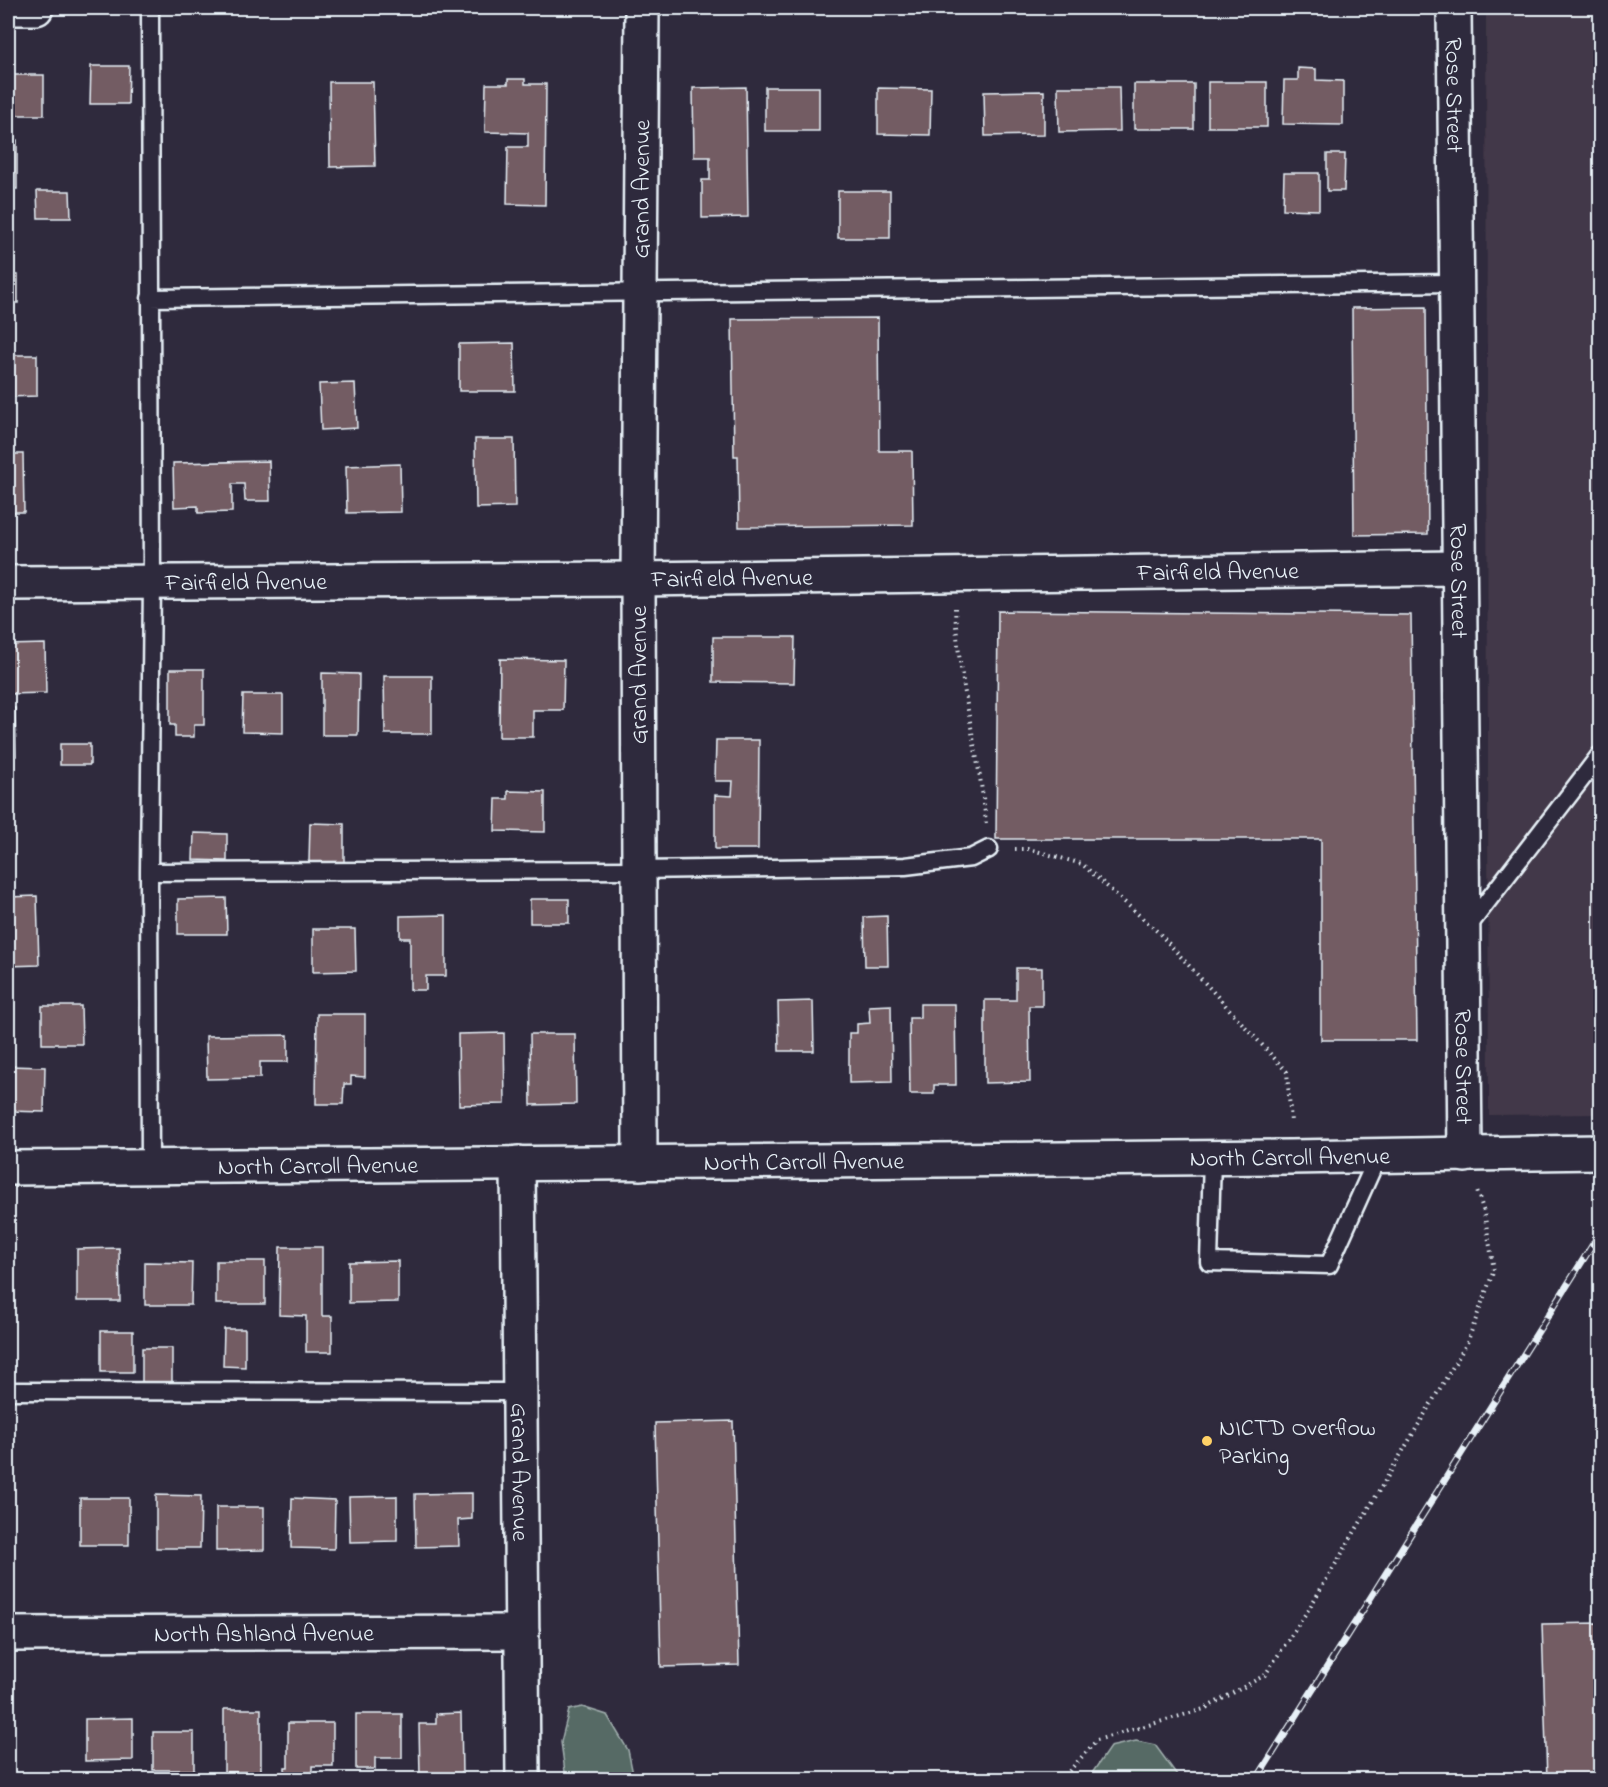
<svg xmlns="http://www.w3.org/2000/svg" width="1608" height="1787" font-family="'Indie Flower',sans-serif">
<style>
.built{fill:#433948}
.green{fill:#576b65;stroke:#a0aeae;stroke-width:1.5}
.building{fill:#735c63;stroke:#e8f1f8;stroke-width:1.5}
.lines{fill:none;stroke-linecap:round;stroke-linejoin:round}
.lane-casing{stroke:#e8f1f8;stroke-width:21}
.street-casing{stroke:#e8f1f8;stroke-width:38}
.secondary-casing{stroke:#e8f1f8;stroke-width:38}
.path{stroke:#e8f1f8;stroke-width:4;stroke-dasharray:1.5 4.5;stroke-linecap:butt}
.lane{stroke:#2f2a3d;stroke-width:16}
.street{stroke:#2f2a3d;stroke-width:33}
.secondary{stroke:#2f2a3d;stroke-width:33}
.rail-casing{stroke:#e8f1f8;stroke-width:7}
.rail{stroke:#2f2a3d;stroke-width:4.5;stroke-dasharray:14;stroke-linecap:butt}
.poi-dot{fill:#ffd166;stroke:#2f2a3d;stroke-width:2}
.labels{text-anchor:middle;stroke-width:4.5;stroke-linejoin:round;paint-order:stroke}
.street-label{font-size:24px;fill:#e8f1f8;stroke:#2f2a3d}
.poi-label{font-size:24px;fill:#e8f1f8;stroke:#2f2a3d;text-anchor:start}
</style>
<rect width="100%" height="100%" fill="#2f2a3d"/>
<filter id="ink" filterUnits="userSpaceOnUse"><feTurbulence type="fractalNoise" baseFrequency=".0167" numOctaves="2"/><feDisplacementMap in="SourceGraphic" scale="12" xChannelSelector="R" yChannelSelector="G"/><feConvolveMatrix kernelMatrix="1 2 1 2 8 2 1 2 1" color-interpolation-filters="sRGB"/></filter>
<g filter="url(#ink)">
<!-- built -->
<path class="built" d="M1486,8H1600V1114L1489,1115Z"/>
<!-- green -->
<path class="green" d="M582,1707L607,1715L628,1750L634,1779H566L561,1742L569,1710Z
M1136,1741L1155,1745L1180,1779H1088L1110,1747Z"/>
<!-- building -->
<path class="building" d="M91,66H129L128,104H90Z
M1298,68L1316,69V80L1343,81V125L1283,124L1284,80H1298Z
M8,75H44V115H8Z
M508,79H525V84H546L545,205L507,204L508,147H528V133L485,132L486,84H508Z
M329,82H373L375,166L330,167Z
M1208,82H1267V127H1208Z
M1134,84H1194V129H1134Z
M746,87L748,217L702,218V180H710V157H694L693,88Z
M765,87H819V131H765Z
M1058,87H1119L1120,131L1059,132Z
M878,88L931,89L930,135L878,134Z
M1044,91V135L985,136L984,92Z
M8,140H17V189H8Z
M1327,154H1345L1344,191H1327Z
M1284,173H1319V210L1283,209Z
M37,191H70L71,218H38Z
M838,191H890V238H838Z
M8,275H18V303H8Z
M1426,307L1428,534L1354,535L1352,308Z
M878,318L879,451H912L913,525L739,527L738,456H734L732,319Z
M514,343L515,391H459V344Z
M8,355H37V396L8,397Z
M355,383L357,428L321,430L319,384Z
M475,439H514L515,507L476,508Z
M8,454H23L24,512H8Z
M269,461L270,501H245L244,484H232V512L198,513V506L174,507L173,463Z
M400,464L401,512L347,513L346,466Z
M998,611L1411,615L1417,1040H1321V839H996Z
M713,637H795L794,683L713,682Z
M45,644L46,693L8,694V645Z
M500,659L564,660L563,710H533V737H499Z
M170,669H204V725H194V737H175V725H170Z
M322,673L359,674L358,735H322Z
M384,676H432V734H385Z
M243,695H283V733L242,732Z
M8,708H15L16,756H8Z
M716,740H759L758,849H715V795L732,796L733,781H715Z
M60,744H90V765H60Z
M508,791L545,792V832L495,831L496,799H508Z
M310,823L344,824V862H309Z
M194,833L227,834V861L193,860Z
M37,896L39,965L8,966V897Z
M226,898L227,934H178V899Z
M530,899H569V923H530Z
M446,915V976H426V990H410V938H400V916Z
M887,916L888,966H865L864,917Z
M313,929H355L356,971L313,972Z
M1016,968H1042V1006H1029L1030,1082L985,1083V1000H1016Z
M813,1001L814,1051H779L778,1002Z
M920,1004H955L956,1085H934V1094H910L909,1018H920Z
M891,1005L892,1082L849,1083V1033H857V1024L870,1023L869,1006Z
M42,1006H81L82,1044H42Z
M317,1014H365V1077L351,1076V1084H344L343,1104H316Z
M504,1033L505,1104L459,1105L458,1034Z
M530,1034H575L576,1104L531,1105Z
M288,1035V1062H260V1078L207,1079L206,1036Z
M8,1066L45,1067L44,1112L8,1111Z
M280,1247H322V1316H332V1352H306V1316L279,1315Z
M119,1248L120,1301H77V1249Z
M216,1261H265V1304H216Z
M398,1261V1302L349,1303V1262Z
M145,1262L192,1263L191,1305H145Z
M224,1329H245V1367L223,1366Z
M101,1331H133V1372H101Z
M142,1348H172V1382H142Z
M733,1421L739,1665L661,1667L655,1423Z
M472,1493V1519L458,1520L459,1546L416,1547L415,1494Z
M156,1495L201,1496L200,1548H156Z
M397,1496V1541L350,1542L349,1497Z
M80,1498H129V1545H80Z
M292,1498L335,1500L334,1549L291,1548Z
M216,1507H264V1550L216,1551Z
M1600,1623V1780H1547L1542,1624Z
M224,1709H261V1772H224Z
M461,1713L462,1776H420L419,1724H436V1714Z
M356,1714H402V1758H375V1769H356Z
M133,1718V1760L85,1761V1719Z
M288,1723H333V1766H312V1780H285V1767H288Z
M153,1732H194V1770H153Z"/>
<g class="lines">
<!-- lane casing -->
<g class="lane-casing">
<path id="lane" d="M150,8L152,582L149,872L150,1167
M150,298L1455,283
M149,872L639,870L905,866L971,858L989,849
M1466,929L1600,755
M1212,1158L1209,1262L1329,1265L1378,1156
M8,1391L520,1392"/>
</g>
<!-- street casing -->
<g class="street-casing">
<g id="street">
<path d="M8,8H36"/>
<path id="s1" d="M1454,8L1465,1155"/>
<path id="s2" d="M8,583L638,579L1458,568"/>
<path id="s3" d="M518,1163L523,1780"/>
<path id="s4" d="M640,1163L638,579L642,8"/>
<path id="s5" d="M8,1634L522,1632"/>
</g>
</g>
<!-- secondary casing -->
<g class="secondary-casing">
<g id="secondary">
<path id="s6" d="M8,1168L1290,1157L1600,1152"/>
</g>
</g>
<!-- path -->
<path class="path" d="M955,608C958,681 979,751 986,823
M1015,849H1029L1082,864L1159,933L1287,1072L1291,1122
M1061,1780L1097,1740L1204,1709L1265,1675L1310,1607L1467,1343L1494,1270L1484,1212L1476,1188"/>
<!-- lane -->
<use href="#lane" class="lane"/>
<!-- street -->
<use href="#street" class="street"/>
<!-- secondary -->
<use href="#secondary" class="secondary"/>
<!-- rail casing -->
<g class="rail-casing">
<path id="rail" d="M1256,1780L1600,1233"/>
</g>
<!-- rail -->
<use href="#rail" class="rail"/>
</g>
</g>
<!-- markers -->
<circle class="poi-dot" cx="1207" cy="1441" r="6"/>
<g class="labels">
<!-- street labels -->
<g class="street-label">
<text dy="8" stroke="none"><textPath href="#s1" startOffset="87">Rose Street</textPath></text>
<text dy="8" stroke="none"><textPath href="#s4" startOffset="974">Grand Avenue</textPath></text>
<text dy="8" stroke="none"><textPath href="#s2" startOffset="1210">Fairfield Avenue</textPath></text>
<text dy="8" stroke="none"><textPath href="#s2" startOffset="724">Fairfield Avenue</textPath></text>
<text dy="8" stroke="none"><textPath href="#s1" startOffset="573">Rose Street</textPath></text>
<text dy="8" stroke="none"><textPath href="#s2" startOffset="238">Fairfield Avenue</textPath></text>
<text transform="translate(638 675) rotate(-90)" y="8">Grand Avenue</text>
<text dy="8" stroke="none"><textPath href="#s1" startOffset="1059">Rose Street</textPath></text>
<text dy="8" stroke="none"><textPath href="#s6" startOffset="1282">North Carroll Avenue</textPath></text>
<text dy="8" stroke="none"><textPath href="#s6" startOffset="796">North Carroll Avenue</textPath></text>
<text dy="8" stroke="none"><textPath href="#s6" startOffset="310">North Carroll Avenue</textPath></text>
<text dy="8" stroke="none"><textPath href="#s3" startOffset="309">Grand Avenue</textPath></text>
<text dy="8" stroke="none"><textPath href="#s5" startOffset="256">North Ashland Avenue</textPath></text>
</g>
<!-- poi labels -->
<g class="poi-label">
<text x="1219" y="1435">NICTD Overflow<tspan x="1219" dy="28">Parking</tspan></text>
</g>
</g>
<!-- margin -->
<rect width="1608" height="1787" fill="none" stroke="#2f2a3d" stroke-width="30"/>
<rect x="15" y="15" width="1578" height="1757" fill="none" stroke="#e8f1f8" stroke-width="2" filter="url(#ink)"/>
</svg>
